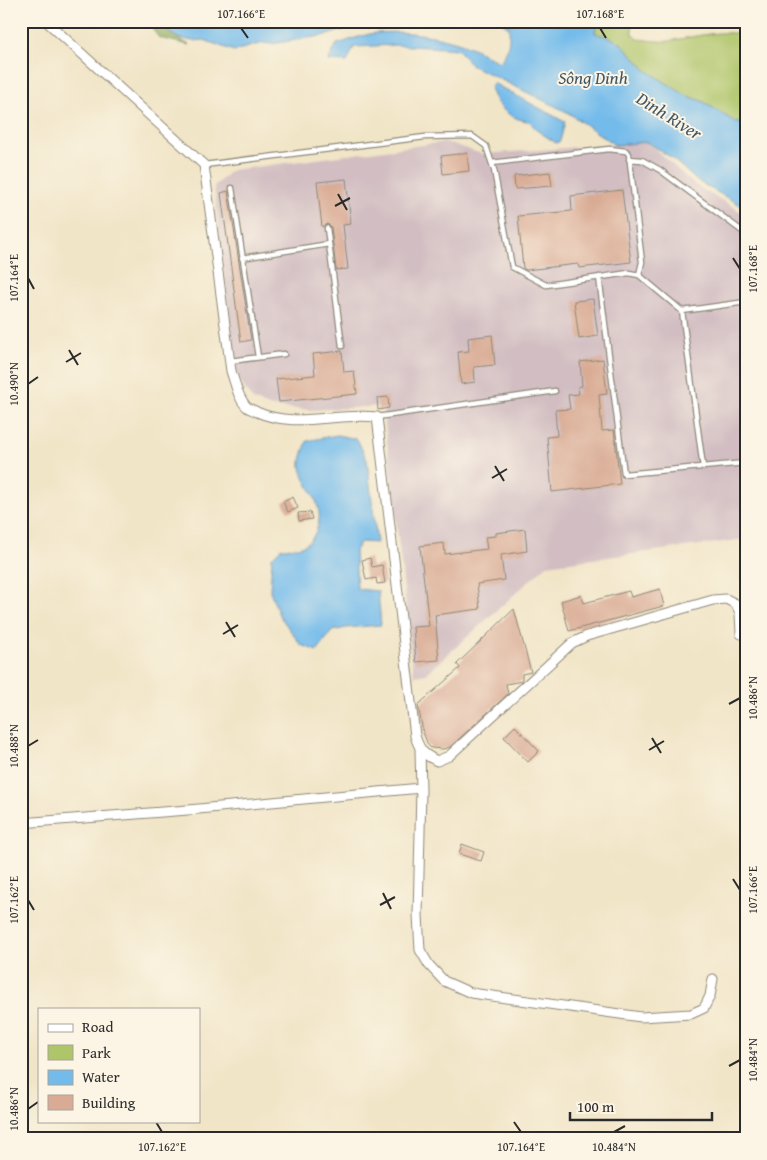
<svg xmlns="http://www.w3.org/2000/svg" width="767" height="1160" font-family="'Gentium Book Plus',serif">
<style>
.industrial{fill:#d2bec2}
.green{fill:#afc569;stroke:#6d784a}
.forest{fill:#8baa5d;stroke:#5b6a44}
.water{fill:#73bbeb;stroke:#4f738b}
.building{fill:#d9ab94}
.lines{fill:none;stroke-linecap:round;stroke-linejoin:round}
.service-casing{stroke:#8e8879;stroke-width:7}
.minor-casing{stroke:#8e8879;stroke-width:11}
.service{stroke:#fff;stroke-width:4.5}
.minor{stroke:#fff;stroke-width:9}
.ticks{fill:none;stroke:#2b2b2b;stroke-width:2}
.labels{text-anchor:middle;stroke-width:4;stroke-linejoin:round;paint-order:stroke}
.water-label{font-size:18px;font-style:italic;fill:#415665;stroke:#fcf5e5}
.neatline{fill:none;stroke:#2b2b2b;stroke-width:2}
.ticks-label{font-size:12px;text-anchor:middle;fill:#2b2b2b}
</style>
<rect width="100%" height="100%" fill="#fcf5e5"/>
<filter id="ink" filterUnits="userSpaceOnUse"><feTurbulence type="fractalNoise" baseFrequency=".02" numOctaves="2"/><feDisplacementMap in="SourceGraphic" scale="10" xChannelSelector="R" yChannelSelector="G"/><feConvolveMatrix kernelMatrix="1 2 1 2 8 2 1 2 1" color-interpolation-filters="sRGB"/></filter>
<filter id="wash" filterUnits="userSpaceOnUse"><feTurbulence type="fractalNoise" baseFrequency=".0096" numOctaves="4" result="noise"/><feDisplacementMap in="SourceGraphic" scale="20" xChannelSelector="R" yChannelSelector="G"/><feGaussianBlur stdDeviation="1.12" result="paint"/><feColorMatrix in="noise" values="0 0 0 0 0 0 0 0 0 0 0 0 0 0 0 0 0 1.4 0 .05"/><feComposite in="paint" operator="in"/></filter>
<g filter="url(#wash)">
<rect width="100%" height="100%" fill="#f1e5c7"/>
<!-- industrial -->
<path class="industrial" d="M446,142L482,154L647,142L695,185L732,206L746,216V539L547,565L426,674L414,676L383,406L311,410L272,407L253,400L241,383L236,371L214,186L232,170Z"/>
<!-- green -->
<path class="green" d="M597,21H633L632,33L638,39C648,40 659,42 669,41C694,37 720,29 746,35V125L735,122L702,101L685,95L646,70L622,44L595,33Z"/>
<!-- forest -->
<path class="forest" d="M146,21H158L162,28L189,45L159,38Z"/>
<!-- water -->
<path class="water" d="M158,21H372L327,35L271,44L263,43L234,51L204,40L193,41L178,38L162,28Z
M500,21H597L595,33L611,38L622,44L646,70L685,95L702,101L735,122L746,125V208L697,181L672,158L647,142L615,145L567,112L471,65L458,49L396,45L354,47L347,62L328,61L337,44C348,41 359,36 370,34C397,29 440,35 466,45C478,49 487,58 500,62C508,51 510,41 509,27Z
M493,83L565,122L560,141L556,143L538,131L529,121C510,120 493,104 490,86Z
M337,435L357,439L367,460L377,543L361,542L355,550L357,589L378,591L381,625L346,628L332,631L317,651L301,645L279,615L270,591L272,557L281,548C298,547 308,549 316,531C327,505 307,491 301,468C299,461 305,448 307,441Z
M746,544V585C736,574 746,561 743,549Z"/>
<g id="blocks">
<!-- building -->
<path class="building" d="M467,153L469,171L443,174L441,156Z
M550,172L552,186L515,189L514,176Z
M346,179L351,224L343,225L348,269L336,270L331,227L327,224L322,227L317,182Z
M622,190L631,262L579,268L578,264L526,270L523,268L518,216L572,211L571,196Z
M228,191L251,340L241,342L221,193Z
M593,299L598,336L579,339L574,301Z
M492,335L495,365L474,367L475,382L461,384L458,352L469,351L468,338Z
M342,351L344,372L354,371L357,394L279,402L276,379L315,375L313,354Z
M603,359L607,394L599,395L602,431L614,430L620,484L552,492L547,437L557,436L555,410L570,409L568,395L579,394L578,387L582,386L580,362Z
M388,397L389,408L378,410L377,398Z
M293,497L298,508L288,512L283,502Z
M310,512L312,519L299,521L298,513Z
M525,529L527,551L501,555L504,580L477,584L480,609L435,615L439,660L416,662L413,627L429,626L420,546L444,543L445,554L487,549L485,537L496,536V533Z
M370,558L372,567L382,565L385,583L377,584L376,578L366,580L362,560Z
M660,589L664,606L569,631L561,601L581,595L584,603L629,591L631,597Z
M514,609L531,672L522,674V681L506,684L508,694L450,747L443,749L431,748L428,745L423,732L418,705L460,668L457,664Z
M515,726L539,751L528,762L504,737Z
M462,844L484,852L481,861L459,854Z"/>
</g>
</g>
<g filter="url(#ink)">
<use href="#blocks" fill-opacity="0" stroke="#8e8879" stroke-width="1"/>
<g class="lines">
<!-- service casing -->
<g class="service-casing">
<path id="service" d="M629,159L642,160L660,170L746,234
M492,163L609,149L626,151L629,154L642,262L639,275
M204,165L425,137L472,136L486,146L494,170L512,267L546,285L629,273L639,275L682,311L703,467
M232,188L258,357
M327,228L342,346
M242,258L329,244
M599,277L624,474L746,463
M682,311L746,302
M230,361L284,354
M377,417L555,391"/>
</g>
<!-- minor casing -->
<g class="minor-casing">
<path id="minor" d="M46,21L204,165L231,371C235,382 238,399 247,407C249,409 254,410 257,412C295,429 337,412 377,417L415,736C420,751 423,754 437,761L449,756L572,643L587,636L713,600L726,599L736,604L740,613L741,634
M420,750L421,790L418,915L420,950L429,965L444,981L471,993L641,1017L691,1014L704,1008L710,996L713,979
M21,823L188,810L421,788"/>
</g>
<!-- service -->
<use href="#service" class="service"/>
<!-- minor -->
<use href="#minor" class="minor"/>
</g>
</g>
<!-- ticks -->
<path class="ticks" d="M241,28L248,38M600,28L606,38M338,194L347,210M335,206L350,198M733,258L740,269M28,278L34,289M69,350L78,365M66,362L81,353M28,384L38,377M495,466L504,481M492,478L507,469M226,622L235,637M223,634L238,625M729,704L740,698M652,738L661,753M28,746L38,740M649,750L664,741M733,879L740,890M383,893L391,909M28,900L34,910M380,905L395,897M729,1066L740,1060M28,1109L38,1102M156,1122L162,1132M514,1122L521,1132M614,1132L625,1126"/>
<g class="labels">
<!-- water labels -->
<g class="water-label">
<text x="593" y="84">Sông Dinh</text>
<text transform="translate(669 116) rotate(32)" y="6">Dinh River</text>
</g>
</g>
<!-- margin -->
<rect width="767" height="1160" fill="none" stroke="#fcf5e5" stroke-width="55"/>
<!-- legend -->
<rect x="38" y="1008" width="162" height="115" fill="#fcf5e5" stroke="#a8a49b"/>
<rect x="48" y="1024" width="25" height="8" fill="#ffffff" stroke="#a8a49b"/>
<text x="82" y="1032" font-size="15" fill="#2b2b2b">Road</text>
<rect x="48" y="1045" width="25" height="15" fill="#afc569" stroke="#a8a49b"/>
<text x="82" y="1058" font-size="15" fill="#2b2b2b">Park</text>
<rect x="48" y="1070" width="25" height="15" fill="#73bbeb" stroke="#a8a49b"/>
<text x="82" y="1082" font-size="15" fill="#2b2b2b">Water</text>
<rect x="48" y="1095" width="25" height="15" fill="#d9ab94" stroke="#a8a49b"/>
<text x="82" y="1108" font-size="15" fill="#2b2b2b">Building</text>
<!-- scale -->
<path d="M570 1112v8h142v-8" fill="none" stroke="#2b2b2b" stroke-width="2.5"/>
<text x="577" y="1112" font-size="15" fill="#2b2b2b" stroke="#fcf5e5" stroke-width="4" paint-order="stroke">100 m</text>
<rect x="28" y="28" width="712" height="1104" class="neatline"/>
<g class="ticks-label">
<text x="241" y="18">107.166°E</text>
<text x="600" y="18">107.168°E</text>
<text transform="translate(753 269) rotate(-90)" y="4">107.168°E</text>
<text transform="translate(14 278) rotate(-90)" y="4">107.164°E</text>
<text transform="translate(14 384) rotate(-90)" y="4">10.490°N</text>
<text transform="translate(753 698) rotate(-90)" y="4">10.486°N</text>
<text transform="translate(14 746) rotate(-90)" y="4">10.488°N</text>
<text transform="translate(753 890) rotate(-90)" y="4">107.166°E</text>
<text transform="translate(14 900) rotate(-90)" y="4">107.162°E</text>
<text transform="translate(753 1060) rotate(-90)" y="4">10.484°N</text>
<text transform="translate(14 1109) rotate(-90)" y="4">10.486°N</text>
<text x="162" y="1151">107.162°E</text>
<text x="521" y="1151">107.164°E</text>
<text x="614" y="1151">10.484°N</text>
</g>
</svg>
